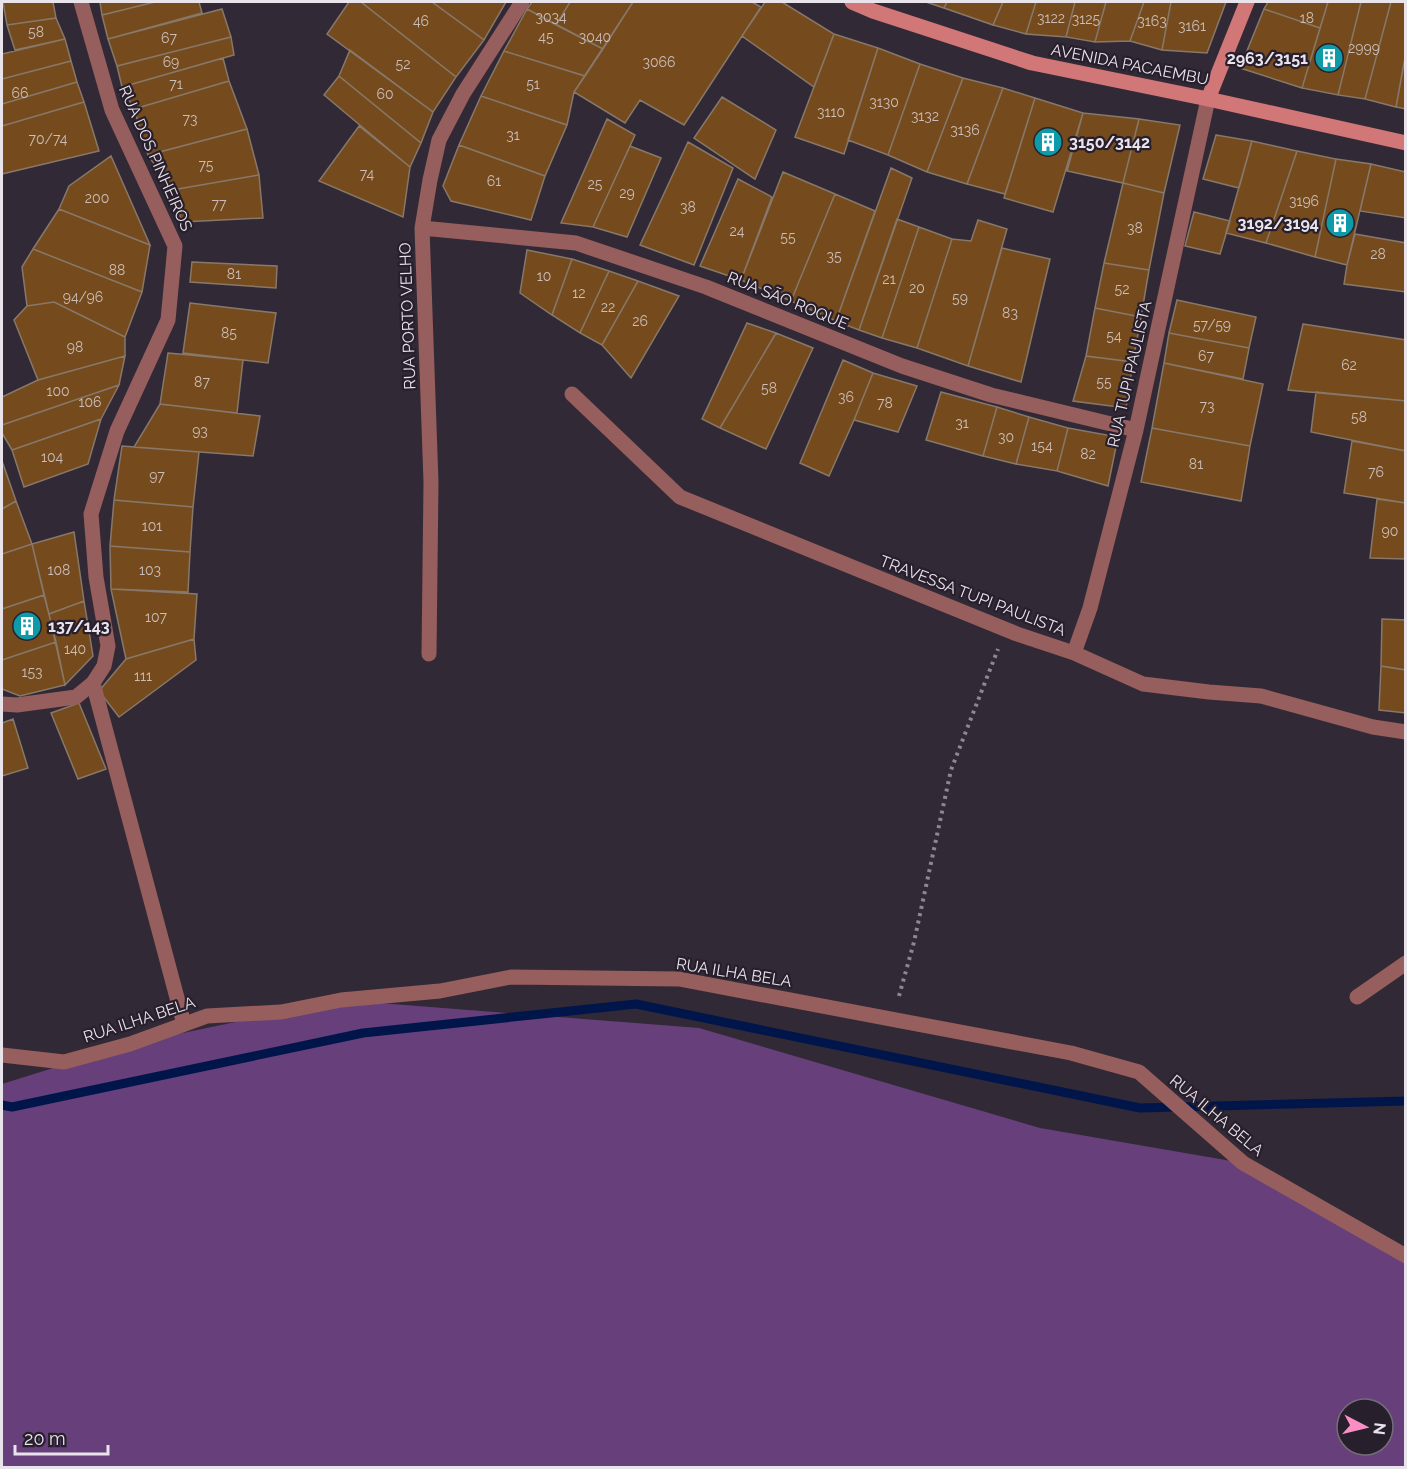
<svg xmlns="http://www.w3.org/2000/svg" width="1407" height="1469" font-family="Raleway,sans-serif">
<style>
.forest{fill:#673f7b;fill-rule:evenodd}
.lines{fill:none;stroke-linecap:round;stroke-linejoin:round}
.stream{stroke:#00164b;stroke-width:9}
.building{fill:#754b1d;stroke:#87786a;stroke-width:1.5}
.path{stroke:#8e8792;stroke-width:4;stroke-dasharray:3 4.5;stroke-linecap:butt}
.lane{stroke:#965e5d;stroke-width:15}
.street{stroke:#965e5d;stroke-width:15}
.secondary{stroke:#d17778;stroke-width:15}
.labels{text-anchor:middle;stroke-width:4.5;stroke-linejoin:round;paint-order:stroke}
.number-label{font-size:14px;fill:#ccbdb8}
.poi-label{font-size:16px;font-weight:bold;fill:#e9e3ec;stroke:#281f2c;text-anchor:end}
.street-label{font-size:16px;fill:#e9e3ec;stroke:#281f2c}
</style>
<rect width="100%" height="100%" fill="#322936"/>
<!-- forest -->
<path class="forest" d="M341,1000L699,1028L1040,1128L1243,1163L1405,1256V1467H2V1084L130,1044ZM1347,1409H1383V1445H1347Z"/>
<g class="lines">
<!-- stream -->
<path class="stream" d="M2,1105L12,1107L363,1033L636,1004L1140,1108L1406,1101"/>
</g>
<!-- building -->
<path class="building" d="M3,2H53L56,18L7,25Z
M100,2H155L102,15Z
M155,2H199L202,13L108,39L102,15Z
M349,2H361L456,77L433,112L327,34Z
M361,2H432L484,40L456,77Z
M432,2H506L484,40Z
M532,2H570L556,25L527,9Z
M570,2H633L603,49L556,25Z
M633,2H752L761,7L684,125L640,100L625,123L574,92Z
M765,2H782L834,34L814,87L742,36Z
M926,2H947L944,8Z
M947,2H1003L993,25L944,8Z
M1003,2H1036L1026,34L993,25Z
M1036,2H1075L1066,37L1026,34Z
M1075,2H1106L1095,42L1066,37Z
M1106,2H1144L1130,41L1095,42Z
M1144,2H1171L1162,50L1130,41Z
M1171,2H1226L1207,53L1162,50Z
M1268,2H1328L1320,28L1264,9Z
M1328,2H1361L1338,95L1302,88Z
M1361,2H1391L1365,99L1338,95Z
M1391,2H1406V52L1396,107L1365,99Z
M222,9L231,37L117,66L108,39Z
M527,9L603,49L585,76L504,51Z
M1264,9L1320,28L1302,88L1240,68Z
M56,18L65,39L15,50L7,25Z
M834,34L878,48L844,154L795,137Z
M231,37L234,55L122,87L117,66Z
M65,39L71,61L2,79V54Z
M878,48L920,64L888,155L848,140Z
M350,50L433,112L421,143L339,76Z
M504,51L585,76L574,92L567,125L481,96Z
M1406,52V109L1396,107Z
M223,58L229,81L134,109L122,87Z
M71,61L77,82L2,104V79Z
M920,64L963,78L927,172L888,155Z
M339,76L421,143L410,167L324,95Z
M963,78L1003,88L967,184L927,172Z
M229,81L247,129L148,155L134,109Z
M77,82L84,102L2,126V104Z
M1003,88L1035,98L1005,194L967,184Z
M481,96L567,125L545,176L459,145Z
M722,97L776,130L755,179L694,138Z
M1035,98L1083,113L1053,212L1004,198Z
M84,102L99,151L2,174V126Z
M1083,113L1139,119L1123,183L1067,171Z
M607,119L635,135L593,227L561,223Z
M1139,119L1180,125L1164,193L1123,183Z
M359,126L410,167L403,217L319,181Z
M247,129L259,175L172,190L148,155Z
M1216,135L1252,141L1239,188L1203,179Z
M1252,141L1297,151L1266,243L1226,233Z
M688,142L733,168L694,265L640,245Z
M459,145L545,176L531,220L451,201L443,186Z
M630,146L661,158L627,237L593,227Z
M1297,151L1336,159L1315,257L1266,243Z
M111,156L150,245L59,209L69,186Z
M1336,159L1371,164L1347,265L1315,257Z
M1371,164L1406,172V218L1360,211Z
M891,168L912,178L859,330L836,321Z
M783,172L835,194L791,301L741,280Z
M259,175L263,218L182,222L172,190Z
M738,179L772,197L741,280L700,266Z
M1123,183L1164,193L1149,270L1104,263Z
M835,194L875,211L836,321L791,301Z
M59,209L150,245L142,292L33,249Z
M1194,212L1230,221L1220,254L1185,246Z
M897,219L919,227L882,338L859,330Z
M978,220L1007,229L968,366L917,348L952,239L971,241Z
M919,227L952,239L917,348L882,338Z
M1355,234L1406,243V292L1344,284L1347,265Z
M1002,248L1050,259L1021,382L968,366Z
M33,249L142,292L125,337L54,302L27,306L22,267Z
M527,250L572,259L552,315L520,293Z
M572,259L609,271L580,333L552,315Z
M192,262L277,266L276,288L190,282Z
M1104,263L1149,270L1141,317L1095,308Z
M609,271L638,281L602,345L580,333Z
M638,281L679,296L631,378L602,345Z
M1177,300L1256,317L1249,348L1169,333Z
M54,302L125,337V356L38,380L14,320L27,306Z
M190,303L276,313L268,363L183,353Z
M1095,308L1141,317L1133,362L1086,356Z
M747,323L776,333L720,428L702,419Z
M1303,324L1406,340V401L1288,390Z
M776,333L813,348L766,449L720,428Z
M1169,333L1249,348L1243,379L1164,363Z
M168,353L243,360L237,413L160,404Z
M125,356L119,385L2,425V397L38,380Z
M1086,356L1133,362L1126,408L1073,401Z
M843,360L873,373L854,420L829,476L800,463Z
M1164,363L1263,384L1250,446L1152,428Z
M873,373L917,386L898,432L854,420Z
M119,385L101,419L12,450L2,433V425Z
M941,392L997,407L983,456L926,440Z
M1316,392L1406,401V451L1311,432Z
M160,404L260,416L253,456L134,447Z
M997,407L1029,417L1016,464L983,456Z
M1029,417L1068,428L1057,471L1016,464Z
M101,419L88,464L24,487L12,450Z
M1068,428L1118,437L1108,486L1057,471Z
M1152,428L1250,446L1241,501L1141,482Z
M1352,441L1406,451V503L1344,493Z
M122,446L199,452L193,507L114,500Z
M2,461L16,501L2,509Z
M1377,499L1406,503V559L1370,558Z
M114,500L193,507L190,552L110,546Z
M16,501L32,544L2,554V509Z
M74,532L84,601L49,614L32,544Z
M32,544L44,595L2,609V554Z
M110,546L190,552L188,592L111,589Z
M111,589L197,594L194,639L126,659Z
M44,595L56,642L2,660V609Z
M84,601L93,656L65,685L49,614Z
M1382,619L1406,620V670L1381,666Z
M194,639L196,660L119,717L99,691L126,659Z
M56,642L65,685L20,696L2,689V660Z
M1381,666L1406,670V713L1379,710Z
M79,703L106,769L78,779L51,713Z
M13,719L28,768L2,776V723Z"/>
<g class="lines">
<!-- path -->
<path class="path" d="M899,996L914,942L951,770L998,649"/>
<!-- lane -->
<path class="lane" d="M93,683L184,1024
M1357,997L1406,963"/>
<!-- street -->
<path class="street" d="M422,228L576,243L706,287L902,366L991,395L1136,430
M572,394L680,497L1017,634L1074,653L1143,684L1209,692L1261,696L1373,727L1406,732
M1074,653L1090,608L1136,430L1208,99
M429,654L431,482L422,228L430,180L439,140L463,94L522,2
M2,704L17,705L76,697L93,683L104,666L108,646L96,577L91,514L117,431L168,320L175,246L112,110L81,2
M2,1055L64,1062L130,1044L207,1016L281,1012L341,1000L440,991L511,977L679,979L1071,1053L1139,1072L1243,1163L1406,1256"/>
<!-- secondary -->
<path class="secondary" d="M852,2L873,11L1032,63L1208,99L1406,143
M1208,99L1247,2"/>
</g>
<!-- icons -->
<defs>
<g id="building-disc" transform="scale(1.5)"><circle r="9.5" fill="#0f9aa8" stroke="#281f2c"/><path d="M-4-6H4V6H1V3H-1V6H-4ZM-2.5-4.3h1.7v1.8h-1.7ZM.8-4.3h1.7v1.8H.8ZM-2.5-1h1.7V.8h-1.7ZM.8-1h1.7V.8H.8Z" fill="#fff"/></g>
</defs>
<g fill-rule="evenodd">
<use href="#building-disc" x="1329" y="58"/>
<use href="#building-disc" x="1048" y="142"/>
<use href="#building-disc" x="1340" y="223"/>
<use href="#building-disc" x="27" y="626"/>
</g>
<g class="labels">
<!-- number labels -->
<g class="number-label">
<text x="551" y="22">3034</text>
<text x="1051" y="23">3122</text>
<text x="1307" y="23">18</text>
<text x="1086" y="24">3125</text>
<text x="421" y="26">46</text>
<text x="1152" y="26">3163</text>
<text x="1192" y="31">3161</text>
<text x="36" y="37">58</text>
<text x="546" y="42">45</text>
<text x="595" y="42">3040</text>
<text x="169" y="43">67</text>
<text x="1364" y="53">2999</text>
<text x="171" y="67">69</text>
<text x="659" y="67">3066</text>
<text x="403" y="69">52</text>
<text x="176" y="89">71</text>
<text x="533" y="89">51</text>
<text x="20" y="98">66</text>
<text x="385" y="99">60</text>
<text x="884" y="107">3130</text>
<text x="831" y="117">3110</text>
<text x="925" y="121">3132</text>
<text x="190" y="124">73</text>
<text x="965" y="135">3136</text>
<text x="513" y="140">31</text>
<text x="48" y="144">70/74</text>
<text x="206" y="170">75</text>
<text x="367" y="179">74</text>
<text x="494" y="186">61</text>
<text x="595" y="189">25</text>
<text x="627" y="198">29</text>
<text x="97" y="203">200</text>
<text x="1304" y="206">3196</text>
<text x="219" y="209">77</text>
<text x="688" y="212">38</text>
<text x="1135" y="233">38</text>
<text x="737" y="236">24</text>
<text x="788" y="242">55</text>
<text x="1378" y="259">28</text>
<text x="834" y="261">35</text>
<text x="117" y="275">88</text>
<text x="234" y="279">81</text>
<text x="544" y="281">10</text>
<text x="889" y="284">21</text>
<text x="917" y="293">20</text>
<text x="1122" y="294">52</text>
<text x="579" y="298">12</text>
<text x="83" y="302">94/96</text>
<text x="960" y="303">59</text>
<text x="608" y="312">22</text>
<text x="1010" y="318">83</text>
<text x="640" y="326">26</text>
<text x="1212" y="330">57/59</text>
<text x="229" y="338">85</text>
<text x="1114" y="341">54</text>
<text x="75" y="352">98</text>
<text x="1206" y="361">67</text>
<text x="1349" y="370">62</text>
<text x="202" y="387">87</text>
<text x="1104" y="387">55</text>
<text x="769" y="393">58</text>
<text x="58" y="396">100</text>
<text x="846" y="402">36</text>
<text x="90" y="407">106</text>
<text x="885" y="408">78</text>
<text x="1207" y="411">73</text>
<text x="1359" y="422">58</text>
<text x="962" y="428">31</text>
<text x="200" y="436">93</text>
<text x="1006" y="442">30</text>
<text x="1042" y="451">154</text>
<text x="1088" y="459">82</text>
<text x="52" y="462">104</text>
<text x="1196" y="469">81</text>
<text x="1376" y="477">76</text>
<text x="157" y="481">97</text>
<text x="152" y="531">101</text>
<text x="1390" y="536">90</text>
<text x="59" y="575">108</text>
<text x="150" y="575">103</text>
<text x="156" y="622">107</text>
<text x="75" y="654">140</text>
<text x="32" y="677">153</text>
<text x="143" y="681">111</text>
</g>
<!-- poi labels -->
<g class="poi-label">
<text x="1308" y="64">2963/3151</text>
<text x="1069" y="148" text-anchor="start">3150/3142</text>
<text x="1319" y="229">3192/3194</text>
<text x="48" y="632" text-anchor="start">137/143</text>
</g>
<!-- street labels -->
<g class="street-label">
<text transform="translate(1130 64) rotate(11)" y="6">AVENIDA PACAEMBU</text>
<text transform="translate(156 158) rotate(66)" y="6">RUA DOS PINHEIROS</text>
<text transform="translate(788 300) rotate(22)" y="6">RUA SÃO ROQUE</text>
<text transform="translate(407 316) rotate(-92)" y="6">RUA PORTO VELHO</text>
<text transform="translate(1129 374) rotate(-77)" y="6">RUA TUPI PAULISTA</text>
<text transform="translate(973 595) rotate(21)" y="6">TRAVESSA TUPI PAULISTA</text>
<text transform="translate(734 972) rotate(9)" y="6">RUA ILHA BELA</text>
<text transform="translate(139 1019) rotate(-18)" y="6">RUA ILHA BELA</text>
<text transform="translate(1217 1115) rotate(40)" y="6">RUA ILHA BELA</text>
</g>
</g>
<!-- border -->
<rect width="1407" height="1469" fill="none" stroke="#e9e3ec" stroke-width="6"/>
<!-- north arrow -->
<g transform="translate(1365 1427) rotate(97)"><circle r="28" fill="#281f2c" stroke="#756d79" stroke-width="1.5"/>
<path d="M0-4.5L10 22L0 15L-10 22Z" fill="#fb8fc5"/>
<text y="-9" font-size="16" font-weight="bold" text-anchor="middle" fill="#e9e3ec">N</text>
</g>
<!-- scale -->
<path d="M15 1445v9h93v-9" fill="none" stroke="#e9e3ec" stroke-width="3"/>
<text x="24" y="1445" font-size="18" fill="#e9e3ec" stroke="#281f2c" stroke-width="4.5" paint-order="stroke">20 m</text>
</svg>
